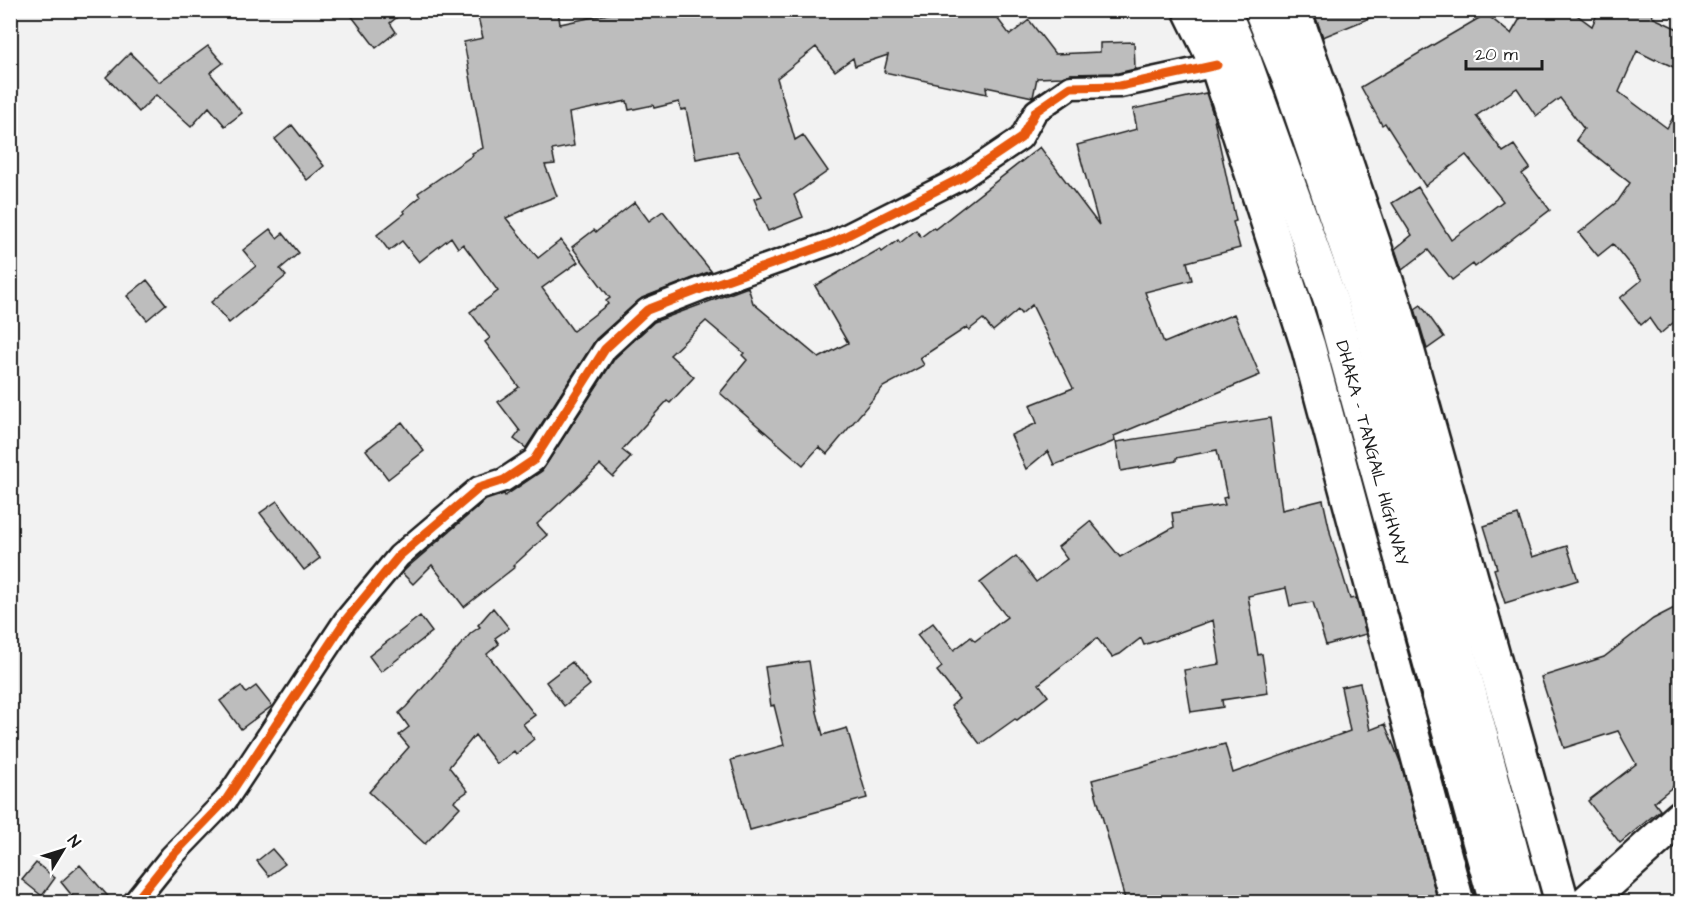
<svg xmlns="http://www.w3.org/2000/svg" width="1691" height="913" font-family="'Architects Daughter',sans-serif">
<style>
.building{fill:#bdbdbd;stroke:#1c1c1c;stroke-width:1.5}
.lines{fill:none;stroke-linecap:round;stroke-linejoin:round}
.minor-casing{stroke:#1c1c1c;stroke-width:27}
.secondary-casing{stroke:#1c1c1c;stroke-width:38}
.trunk-casing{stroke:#1c1c1c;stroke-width:38}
.minor{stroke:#fff;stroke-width:22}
.secondary{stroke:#fff;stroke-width:33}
.trunk{stroke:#fff;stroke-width:33}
.cycleway-casing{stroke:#fff;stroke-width:13}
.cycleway{stroke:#e8590c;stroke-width:9}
.labels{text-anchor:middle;stroke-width:4.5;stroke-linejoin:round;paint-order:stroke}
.street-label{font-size:18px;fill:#1c1c1c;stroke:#fff}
</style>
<rect width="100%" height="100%" fill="#f2f2f2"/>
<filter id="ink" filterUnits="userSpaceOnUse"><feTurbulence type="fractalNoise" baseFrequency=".0167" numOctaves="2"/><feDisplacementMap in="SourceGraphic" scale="12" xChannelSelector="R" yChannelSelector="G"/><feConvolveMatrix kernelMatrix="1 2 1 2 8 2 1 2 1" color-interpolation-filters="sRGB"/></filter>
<g filter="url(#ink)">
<!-- building -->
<path class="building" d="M347,10H406L390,23L396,32L376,48Z
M491,10H558L560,24L627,10H991L1010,35L1029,20L1055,54L1100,52V43L1134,42L1135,69L1118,73L1071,74L1062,77L1037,78L1033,97L986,87L987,94L884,72L888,55L855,66L853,58L835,71L816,47L777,78L795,140L803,135L828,171L794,195L803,217L768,231L754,199L762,196L737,151L696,159L686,109L681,110L679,102L654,108L653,105L629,110L627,101L569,113L574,146L552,150L555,164L545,165L557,196L523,209L524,210L506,218L538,258L561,240L578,262L542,288L573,331L608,304L606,301L610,298L572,247L594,230L596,232L635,202L649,221L663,211L711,271L642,298L596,339L526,448L514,439L520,431L498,402L519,387L485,342L490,338L470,312L498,291L463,244L458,248L451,237L419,262L402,241L389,251L377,235L405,213L403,211L420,197L418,193L473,155L472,153L483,148L464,42L483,38L477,13Z
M1313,10H1386L1387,11L1323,37Z
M1525,10H1570L1592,26L1599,10H1654L1652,17L1680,30V70L1656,59L1655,60L1637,51L1619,92L1667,128L1680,105V317L1660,334L1649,318L1641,325L1620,298L1642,280L1613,244L1598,256L1579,233L1618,201L1630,183L1576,140L1584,129L1560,98L1536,116L1517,88L1476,116L1503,152L1514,145L1530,168L1522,174L1550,210L1475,267L1473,264L1452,280L1428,250L1402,270L1395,249L1412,235L1392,203L1418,187L1451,240L1503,201L1466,155L1425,186L1385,123L1382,125L1361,87L1486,14L1511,34Z
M208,46L223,63L210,73L242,113L225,126L209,107L191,127L156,95L139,112L106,77L130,53L159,82Z
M1206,93L1213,114L1236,221L1233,222L1240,248L1187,262L1192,280L1145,292L1164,343L1234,314L1260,375L1114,436L1115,441L1054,465L1048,451L1026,469L1011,435L1037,423L1030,405L1073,388L1032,305L1021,314L1018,310L993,331L983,319L969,330L967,327L920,358L924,365L883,387L827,454L819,447L803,465L720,393L747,360L742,355L744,353L706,321L670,355L694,377L670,403L667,401L622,450L631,457L613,477L600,465L537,524L547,535L513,566L515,567L464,607L432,565L413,584L402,573L409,566L486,500L504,494L505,496L542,471L615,358L654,322L748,287L753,303L819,358L848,343L815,286L880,249L882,252L898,240L900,243L916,230L921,237L933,228L935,229L1040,147L1099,225L1077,145L1137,129L1133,109Z
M292,125L324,166L307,180L275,139Z
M270,229L277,238L283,233L299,253L280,269L286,276L229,323L211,302L256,266L243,250Z
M147,280L166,304L147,320L127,296Z
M1421,305L1444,337L1427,349L1415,309Z
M1270,418L1282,510L1323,500L1331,536L1350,599L1356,598L1366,634L1326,645L1313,602L1290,606L1286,588L1248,596L1258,655L1262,654L1268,693L1222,700L1223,707L1191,712L1184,670L1220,664L1213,620L1144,645L1141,638L1120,654L1112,657L1097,638L1039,684L1048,696L1017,720L1015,719L980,744L951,706L959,699L937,671L942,667L917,635L933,623L954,650L971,637L975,641L1007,617L980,583L1016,556L1036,582L1067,559L1058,547L1090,521L1120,557L1174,527L1172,513L1225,505L1223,498L1227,497L1217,450L1176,458V461L1121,471L1116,442Z
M402,422L424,451L388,479L366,450Z
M277,501L320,558L304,570L260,513Z
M1518,515L1532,557L1567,546L1578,580L1505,603L1494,569L1497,568L1484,526Z
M1680,605V781L1654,802L1660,810L1620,843L1588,801L1636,764L1618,731L1564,748L1541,677L1604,657L1653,619Z
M493,608L509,628L495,638L499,644L487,654L535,715L523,724L534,739L516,754L514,751L497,764L475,735L449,767L468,791L454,801L460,807L425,844L369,792L409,747L399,735L409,727L399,713L406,707L471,633L480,627L478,625Z
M420,616L432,632L381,672L369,656Z
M809,661L817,712L823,735L847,728L867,798L750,830L731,760L784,745L774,705L771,706L765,667Z
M572,662L590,685L564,706L546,682Z
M1360,683L1370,730L1385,724L1401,764L1437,898L1424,903H1126L1092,780L1225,744L1233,773L1350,731L1341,687Z
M241,686L246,693L256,686L272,706L241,729L220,701Z
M272,849L285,864L269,876L257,861Z
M36,863L55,878L42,896L22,880Z
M80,865L114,903H78L61,882Z"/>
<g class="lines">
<!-- minor casing -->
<g class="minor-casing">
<path id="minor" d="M135,902L171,857L226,800L345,621L399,556L479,488L504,480L534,460L605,349L647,310L701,289L834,242L963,177L1021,138L1036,111L1071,87L1120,86L1217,65"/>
</g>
<!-- secondary casing -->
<g class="secondary-casing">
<path id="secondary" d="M1190,10L1217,65L1308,346L1457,902
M1292,10L1301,31L1396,310L1562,902
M1587,902L1680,818"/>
</g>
<!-- trunk casing -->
<g class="trunk-casing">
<g id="trunk">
<path id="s1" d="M1223,10L1243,57L1332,305L1496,902"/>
<path d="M1261,10L1289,79L1364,298L1525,902"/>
</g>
</g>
<!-- minor -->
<use href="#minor" class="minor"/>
<!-- secondary -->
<use href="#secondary" class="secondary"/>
<!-- trunk -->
<use href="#trunk" class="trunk"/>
<!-- cycleway casing -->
<g class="cycleway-casing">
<path id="cycleway" d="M135,902L171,857L226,800L345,621L399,556L479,488L504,480L534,460L605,349L647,310L701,289L834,242L963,177L1021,138L1036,111L1071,87L1120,86L1217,65"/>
</g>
<!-- cycleway -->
<use href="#cycleway" class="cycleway"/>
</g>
</g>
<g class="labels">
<!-- street labels -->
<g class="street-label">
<text dy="6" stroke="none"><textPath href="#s1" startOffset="468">DHAKA - TANGAIL HIGHWAY</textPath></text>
</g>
</g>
<!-- margin -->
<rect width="1691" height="913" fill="none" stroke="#fff" stroke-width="36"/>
<rect x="18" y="18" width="1655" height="877" fill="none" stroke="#1c1c1c" stroke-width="2" filter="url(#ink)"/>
<!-- north arrow -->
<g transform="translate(63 850) rotate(52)" stroke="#ffffff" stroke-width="4.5" paint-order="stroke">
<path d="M0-4.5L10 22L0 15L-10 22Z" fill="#1c1c1c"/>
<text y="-9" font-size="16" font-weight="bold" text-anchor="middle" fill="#1c1c1c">N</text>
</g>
<!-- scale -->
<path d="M1466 60v9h76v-9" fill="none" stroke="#1c1c1c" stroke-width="3"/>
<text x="1475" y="60" font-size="18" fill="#1c1c1c" stroke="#ffffff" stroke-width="4.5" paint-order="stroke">20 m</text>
</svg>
